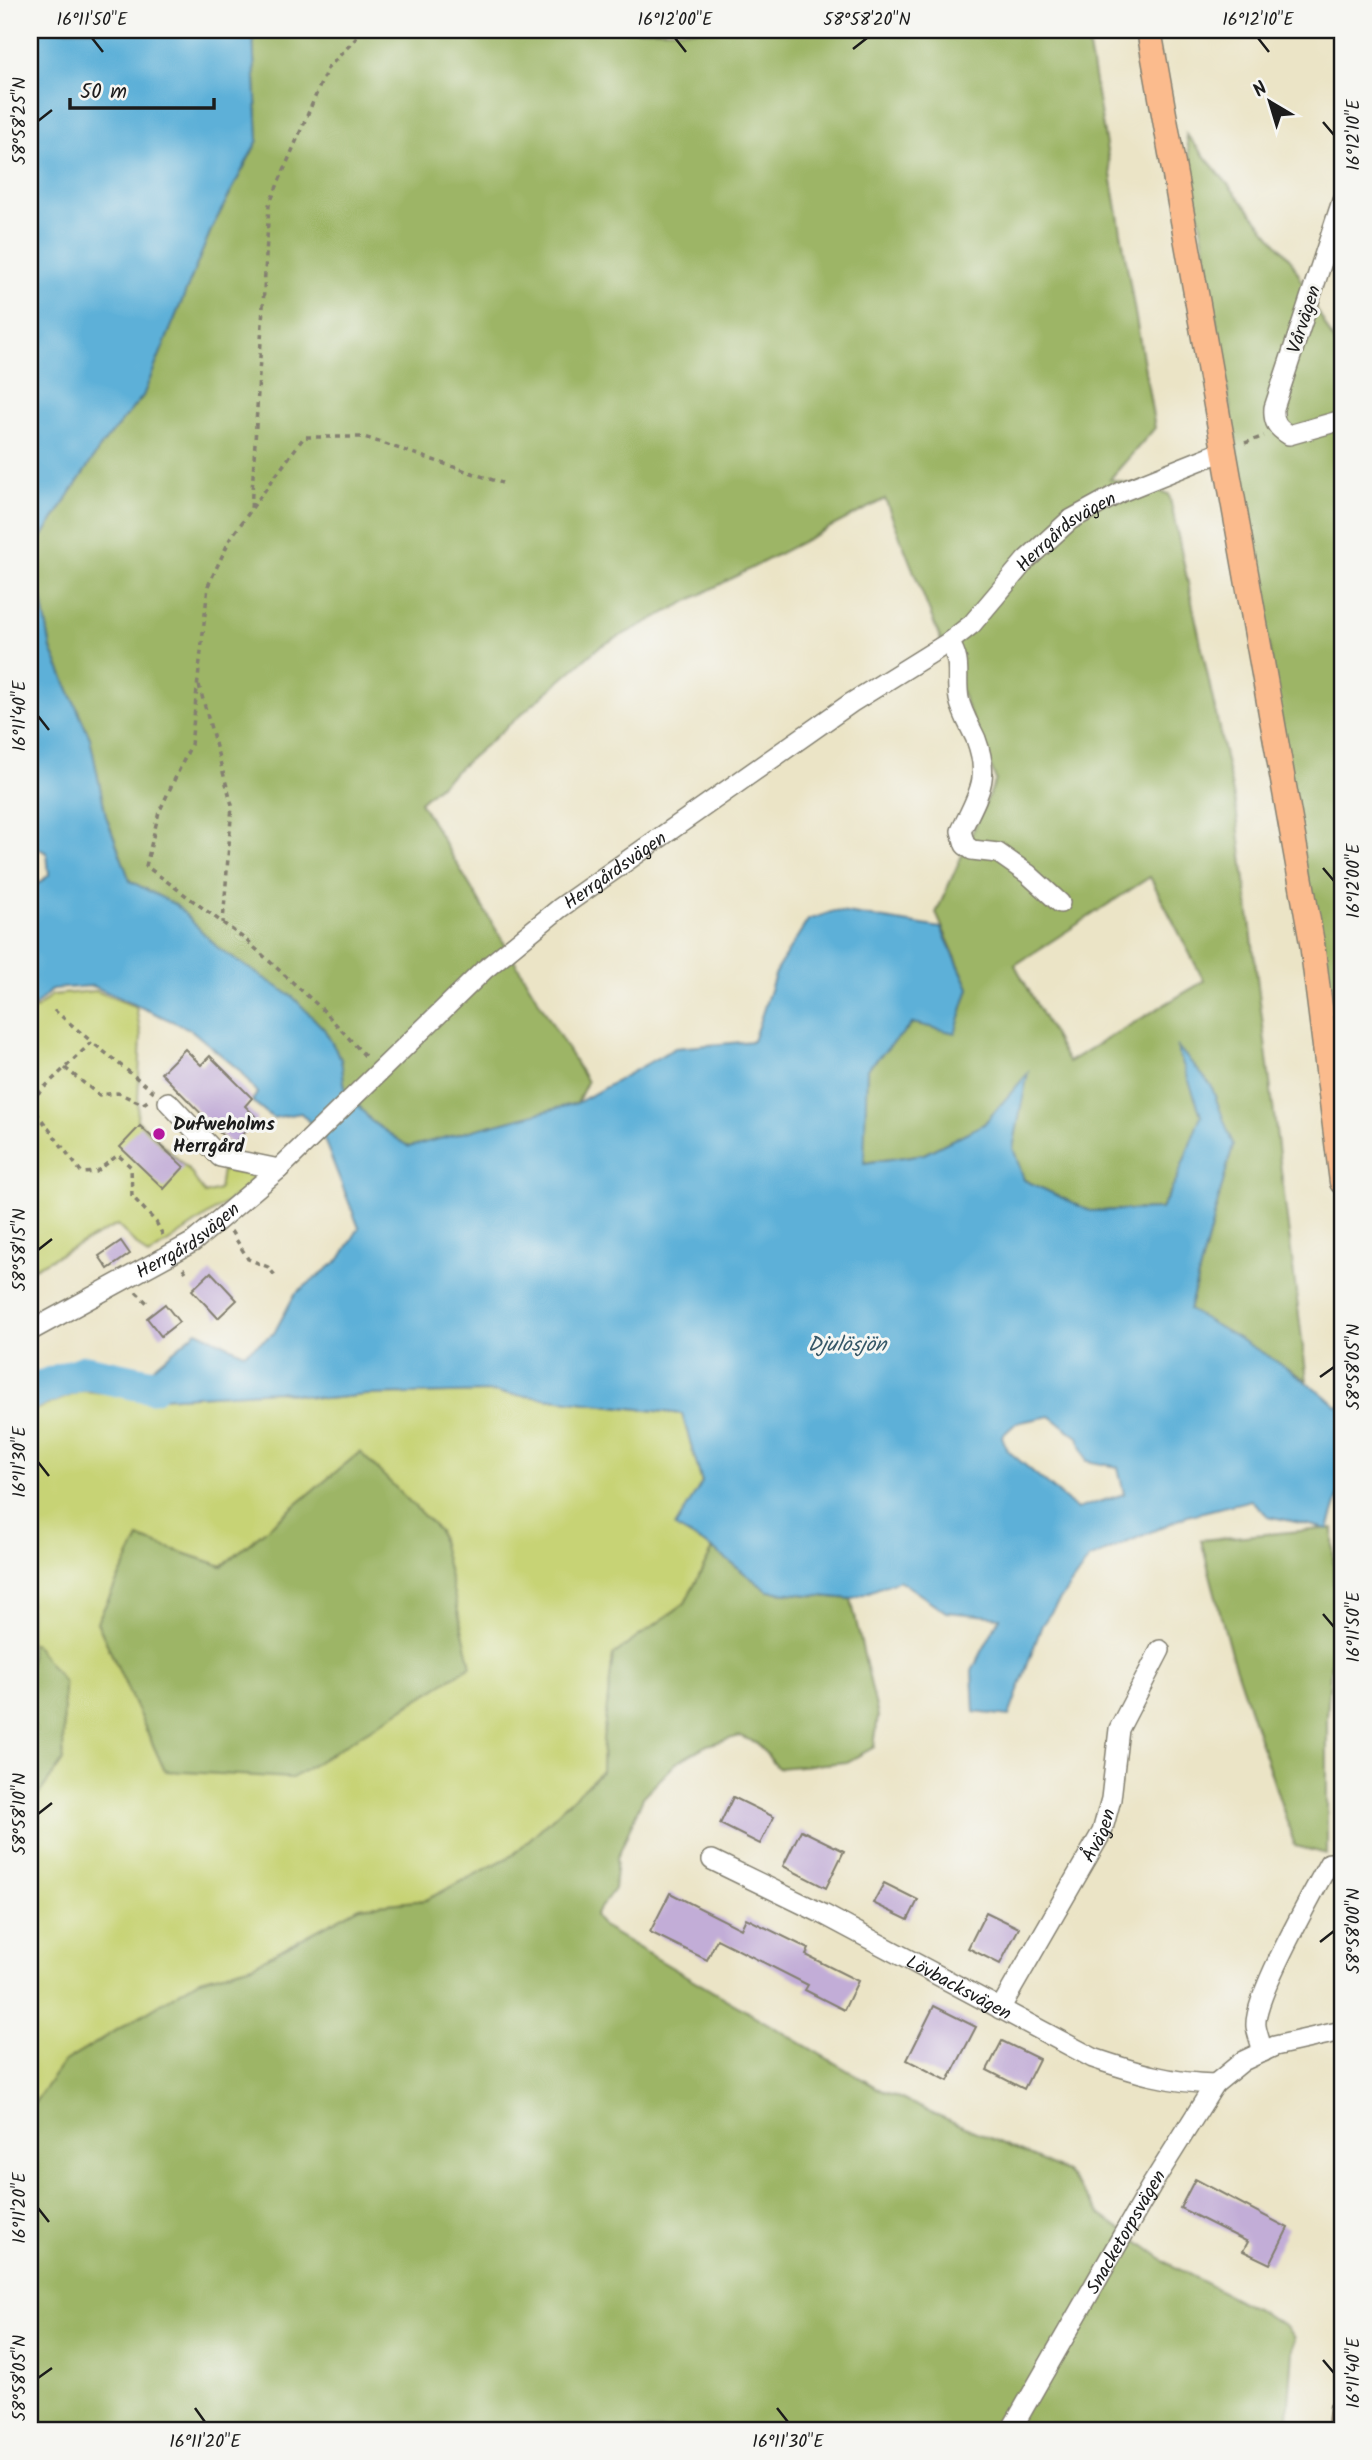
<svg xmlns="http://www.w3.org/2000/svg" width="1372" height="2460" font-family="Kalam,sans-serif">
<style>
.green{fill:#c7d375;stroke:#727848;stroke-width:2;fill-rule:evenodd}
.forest{fill:#9db566;stroke:#5c6841;stroke-width:2;fill-rule:evenodd}
.water{fill:#5db0d8;stroke:#3c667a;stroke-width:2;fill-rule:evenodd}
.lines{fill:none;stroke-linecap:round;stroke-linejoin:round}
.river{stroke:#5db0d8;stroke-width:35}
.building{fill:#c2add7}
.minor-casing{stroke:#848071;stroke-width:22}
.major-casing{stroke:#848071;stroke-width:27}
.path{stroke:#848071;stroke-width:3.5;stroke-dasharray:5 5;stroke-linecap:butt}
.minor{stroke:#fff;stroke-width:19}
.major{stroke:#fbbb8d;stroke-width:24}
.ticks{fill:none;stroke:#1c1c1c;stroke-width:2.5}
.poi-dot{fill:#b5179e;stroke:#f6f6f2;stroke-width:2.5}
.labels{text-anchor:middle;stroke-width:6;stroke-linejoin:round;paint-order:stroke}
.street-label{font-size:19px;fill:#1c1c1c;stroke:#f6f6f2}
.poi-label{font-size:19px;font-weight:bold;fill:#1c1c1c;stroke:#f6f6f2;text-anchor:start}
.water-label{font-size:21px;font-style:italic;fill:#365767;stroke:#f6f6f2}
.neatline{fill:none;stroke:#1c1c1c;stroke-width:2.5}
.ticks-label{font-size:18px;text-anchor:middle;fill:#1c1c1c}
</style>
<rect width="100%" height="100%" fill="#f6f6f2"/>
<filter id="ink" filterUnits="userSpaceOnUse"><feTurbulence type="fractalNoise" baseFrequency=".0143" numOctaves="2"/><feDisplacementMap in="SourceGraphic" scale="14" xChannelSelector="R" yChannelSelector="G"/><feConvolveMatrix kernelMatrix="1 2 1 2 8 2 1 2 1" color-interpolation-filters="sRGB"/></filter>
<filter id="wash" filterUnits="userSpaceOnUse"><feTurbulence type="fractalNoise" baseFrequency=".00686" numOctaves="4" result="noise"/><feDisplacementMap in="SourceGraphic" scale="28" xChannelSelector="R" yChannelSelector="G"/><feGaussianBlur stdDeviation="1.57" result="paint"/><feColorMatrix in="noise" values="0 0 0 0 0 0 0 0 0 0 0 0 0 0 0 0 0 1.4 0 .05"/><feComposite in="paint" operator="in"/></filter>
<g filter="url(#wash)">
<rect width="100%" height="100%" fill="#ebe4c6"/>
<!-- green -->
<path class="green" d="M96,991L136,1007L141,1036L137,1120L189,1170L205,1194L219,1190L222,1170L254,1175L246,1189L148,1256L117,1225L30,1270V1007L36,1009L52,995Z
M82,1391L161,1398L278,1391L326,1399L366,1395L491,1392L682,1414L702,1483L676,1527L713,1549L685,1603L613,1655L603,1740L602,1771L513,1855L426,1900L360,1907L253,1965L201,1979L63,2063L30,2109V1807L63,1760L64,1683L33,1643L30,1645V1412ZM360,1452L165,1771L97,1622L139,1538L222,1566Z"/>
<!-- forest -->
<path class="forest" d="M257,30H1086L1155,428L1110,479L1169,494L1236,808L1307,1380L1189,1311L1233,1145L1177,1047L1202,1115L1177,1179L1161,1209L1090,1211L1024,1180L1013,1148L1027,1075L984,1124L924,1154L863,1163L867,1069L913,1023L955,1032L969,988L936,913L996,780L885,499L599,647L420,802L587,1082L577,1103L409,1147L371,1121L345,1089L341,1059L324,1029L293,998L218,948L175,905L130,881L106,816L90,738L51,649L33,551L101,446L143,396L211,230L258,140L253,36ZM1150,877L1204,981L1068,1062L1015,965Z
M1186,134L1291,260L1342,357V1098Z
M360,1452L439,1531L471,1666L292,1778L165,1771L97,1622L139,1538L222,1566Z
M1333,1528L1334,1619L1327,1716V1854L1295,1846L1231,1654L1201,1540Z
M713,1549L768,1591L851,1599L878,1716L874,1747L847,1762L778,1768L757,1743L740,1736L707,1745L676,1763L643,1797L617,1859L614,1889L595,1915L603,1927L881,2090L1067,2172L1100,2214L1171,2265L1285,2325L1294,2338L1287,2430H30V2109L63,2063L201,1979L253,1965L360,1907L426,1900L513,1855L602,1771L603,1740L613,1655L685,1603Z
M33,1643L64,1682L63,1760L30,1807V1645Z"/>
<!-- water -->
<path class="water" d="M30,30H257L253,36L258,140L211,230L143,396L101,446L33,551L51,649L90,738L106,816L130,881L176,905L218,948L293,997L324,1029L341,1059L345,1089L371,1121L409,1147L577,1103L675,1048L753,1041L777,969L808,920L834,911L941,928L969,988L955,1033L913,1023L867,1069L864,1163L924,1154L984,1124L1028,1073L1013,1148L1024,1180L1090,1211L1161,1209L1177,1179L1201,1115L1176,1045L1211,1085L1233,1145L1189,1310C1241,1340 1292,1367 1337,1406H1342V1484L1328,1529L1268,1516L1251,1500L1187,1516L1089,1559L1042,1625L1009,1716L974,1712L972,1671L1000,1617L946,1612L899,1580L851,1599L768,1591L713,1549L675,1527L702,1482L682,1414L491,1392L366,1395L326,1399L278,1391L161,1398L152,1386L148,1372L197,1331L244,1353L274,1333L295,1294L340,1259L359,1228L323,1137L301,1113L273,1118L252,1101L257,1093L239,1070L190,1029L93,986L52,989L35,1006L30,1004V890L49,875L47,853L30,844ZM1050,1416L1078,1437L1087,1461L1118,1467L1124,1494L1077,1509L1007,1450L1002,1436L1016,1423Z"/>
<g class="lines">
<!-- river -->
<path class="river" d="M30,1392L85,1372L152,1386"/>
</g>
<g id="blocks">
<!-- building -->
<path class="building" d="M185,1049L201,1065L210,1056L252,1098L245,1106L258,1119L232,1145L161,1073Z
M140,1126L184,1167L164,1189L120,1147Z
M121,1241L130,1254L108,1269L99,1256Z
M211,1272L237,1300L218,1318L192,1290Z
M165,1304L179,1322L161,1336L147,1318Z
M733,1797L774,1817L760,1844L720,1824Z
M801,1830L844,1851L826,1888L783,1866Z
M884,1883L918,1900L908,1920L873,1903Z
M670,1893L741,1929L746,1918L809,1949L806,1955L858,1981L844,2010L805,1990L808,1985L717,1939L707,1960L650,1932Z
M986,1912L1019,1928L1000,1964L968,1948Z
M934,2006L976,2027L948,2081L907,2060Z
M1002,2041L1039,2059L1024,2089L987,2070Z
M1195,2179L1288,2228L1270,2264L1243,2251L1248,2242L1180,2208Z"/>
</g>
</g>
<g filter="url(#ink)">
<use href="#blocks" fill-opacity="0" stroke="#848071" stroke-width="2"/>
<g class="lines">
<!-- minor casing -->
<g class="minor-casing">
<g id="minor">
<path d="M1342,201L1274,408C1273,422 1277,428 1289,435L1342,420"/>
<path d="M949,642C963,663 955,675 959,699C962,713 970,726 976,739C991,779 978,795 961,831L965,845L972,850L998,853L1028,874L1060,903"/>
<path d="M168,1102L220,1157L279,1169"/>
<path id="s1" d="M30,1331L193,1242L279,1169L484,970L560,908L851,703L949,642L972,624L1026,560L1070,520L1121,492L1226,450"/>
<path id="s2" d="M712,1860L823,1914L1093,2058C1134,2072 1171,2083 1215,2084"/>
<path id="s3" d="M1000,2009L1102,1832L1111,1799L1119,1729L1160,1650"/>
<path d="M1263,2052C1261,2043 1257,2034 1256,2026C1253,1998 1313,1893 1329,1863"/>
<path id="s4" d="M1011,2430L1151,2186L1215,2084L1243,2061L1275,2046L1342,2031"/>
</g>
</g>
<!-- major casing -->
<g class="major-casing">
<path id="major" d="M1149,30L1312,943L1342,1182
M1340,2430L1342,2409"/>
</g>
<!-- path -->
<path class="path" d="M364,30L327,69L269,205L251,510L230,539L208,586L191,745L159,812L146,866L246,940L322,1009L367,1058
M1245,443L1264,436
M252,508L304,437H364L502,483
M199,685L232,805L223,923
M54,1010L92,1042
M65,1068L99,1095L118,1093L143,1104L151,1099
M30,1101L92,1042L154,1092
M30,1104L82,1173L96,1172L118,1155L131,1167L132,1196L156,1222L165,1239
M231,1231L248,1259L268,1267L278,1279
M183,1268L188,1275
M136,1292L147,1303"/>
<!-- minor -->
<use href="#minor" class="minor"/>
<!-- major -->
<use href="#major" class="major"/>
</g>
</g>
<!-- ticks -->
<path class="ticks" d="M92,38L103,52M675,38L686,52M1258,38L1269,52M853,49L867,38M38,121L52,110M1323,122L1334,135M38,716L49,730M1323,868L1334,881M38,1250L52,1239M1320,1377L1334,1367M38,1462L49,1476M1323,1614L1334,1627M38,1814L52,1803M1320,1942L1334,1931M38,2208L49,2222M1323,2360L1334,2373M38,2378L52,2368M195,2408L205,2422M777,2408L788,2422"/>
<!-- markers -->
<circle class="poi-dot" cx="159" cy="1134" r="7"/>
<g class="labels">
<!-- street labels -->
<g class="street-label">
<text transform="translate(1303 319) rotate(-72)" y="7">Vårvägen</text>
<text dy="7" stroke="none"><textPath href="#s1" startOffset="1316">Herrgårdsvägen</textPath></text>
<text dy="7" stroke="none"><textPath href="#s1" startOffset="749">Herrgårdsvägen</textPath></text>
<text dy="7" stroke="none"><textPath href="#s1" startOffset="182">Herrgårdsvägen</textPath></text>
<text dy="7" stroke="none"><textPath href="#s3" startOffset="200">Åvägen</textPath></text>
<text dy="7" stroke="none"><textPath href="#s2" startOffset="278">Lövbacksvägen</textPath></text>
<text dy="7" stroke="none"><textPath href="#s4" startOffset="229">Snacketorpsvägen</textPath></text>
</g>
<!-- poi labels -->
<g class="poi-label">
<text x="173" y="1130">Dufweholms<tspan x="173" dy="22">Herrgård</tspan></text>
</g>
<!-- water labels -->
<g class="water-label">
<text x="847" y="1351">Djulösjön</text>
</g>
</g>
<!-- margin -->
<rect width="1372" height="2460" fill="none" stroke="#f6f6f2" stroke-width="77"/>
<!-- north arrow -->
<g transform="translate(1270 102) rotate(322)" stroke="#f6f6f2" stroke-width="5" paint-order="stroke">
<path d="M0-5L12 26L0 18L-12 26Z" fill="#1c1c1c"/>
<text y="-10" font-size="19" font-weight="bold" text-anchor="middle" fill="#1c1c1c">N</text>
</g>
<!-- scale -->
<path d="M70 98v10h144v-10" fill="none" stroke="#1c1c1c" stroke-width="3.5"/>
<text x="80" y="98" font-size="21" fill="#1c1c1c" stroke="#f6f6f2" stroke-width="5" paint-order="stroke">50 m</text>
<rect x="38" y="38" width="1296" height="2384" class="neatline"/>
<g class="ticks-label">
<text x="92" y="25">16°11'50"E</text>
<text x="675" y="25">16°12'00"E</text>
<text x="867" y="25">58°58'20"N</text>
<text x="1258" y="25">16°12'10"E</text>
<text transform="translate(19 121) rotate(-90)" y="6">58°58'25"N</text>
<text transform="translate(1353 135) rotate(-90)" y="6">16°12'10"E</text>
<text transform="translate(19 716) rotate(-90)" y="6">16°11'40"E</text>
<text transform="translate(1353 881) rotate(-90)" y="6">16°12'00"E</text>
<text transform="translate(19 1250) rotate(-90)" y="6">58°58'15"N</text>
<text transform="translate(1353 1367) rotate(-90)" y="6">58°58'05"N</text>
<text transform="translate(19 1462) rotate(-90)" y="6">16°11'30"E</text>
<text transform="translate(1353 1627) rotate(-90)" y="6">16°11'50"E</text>
<text transform="translate(19 1814) rotate(-90)" y="6">58°58'10"N</text>
<text transform="translate(1353 1931) rotate(-90)" y="6">58°58'00"N</text>
<text transform="translate(19 2208) rotate(-90)" y="6">16°11'20"E</text>
<text transform="translate(1353 2373) rotate(-90)" y="6">16°11'40"E</text>
<text transform="translate(19 2378) rotate(-90)" y="6">58°58'05"N</text>
<text x="205" y="2447">16°11'20"E</text>
<text x="788" y="2447">16°11'30"E</text>
</g>
</svg>
